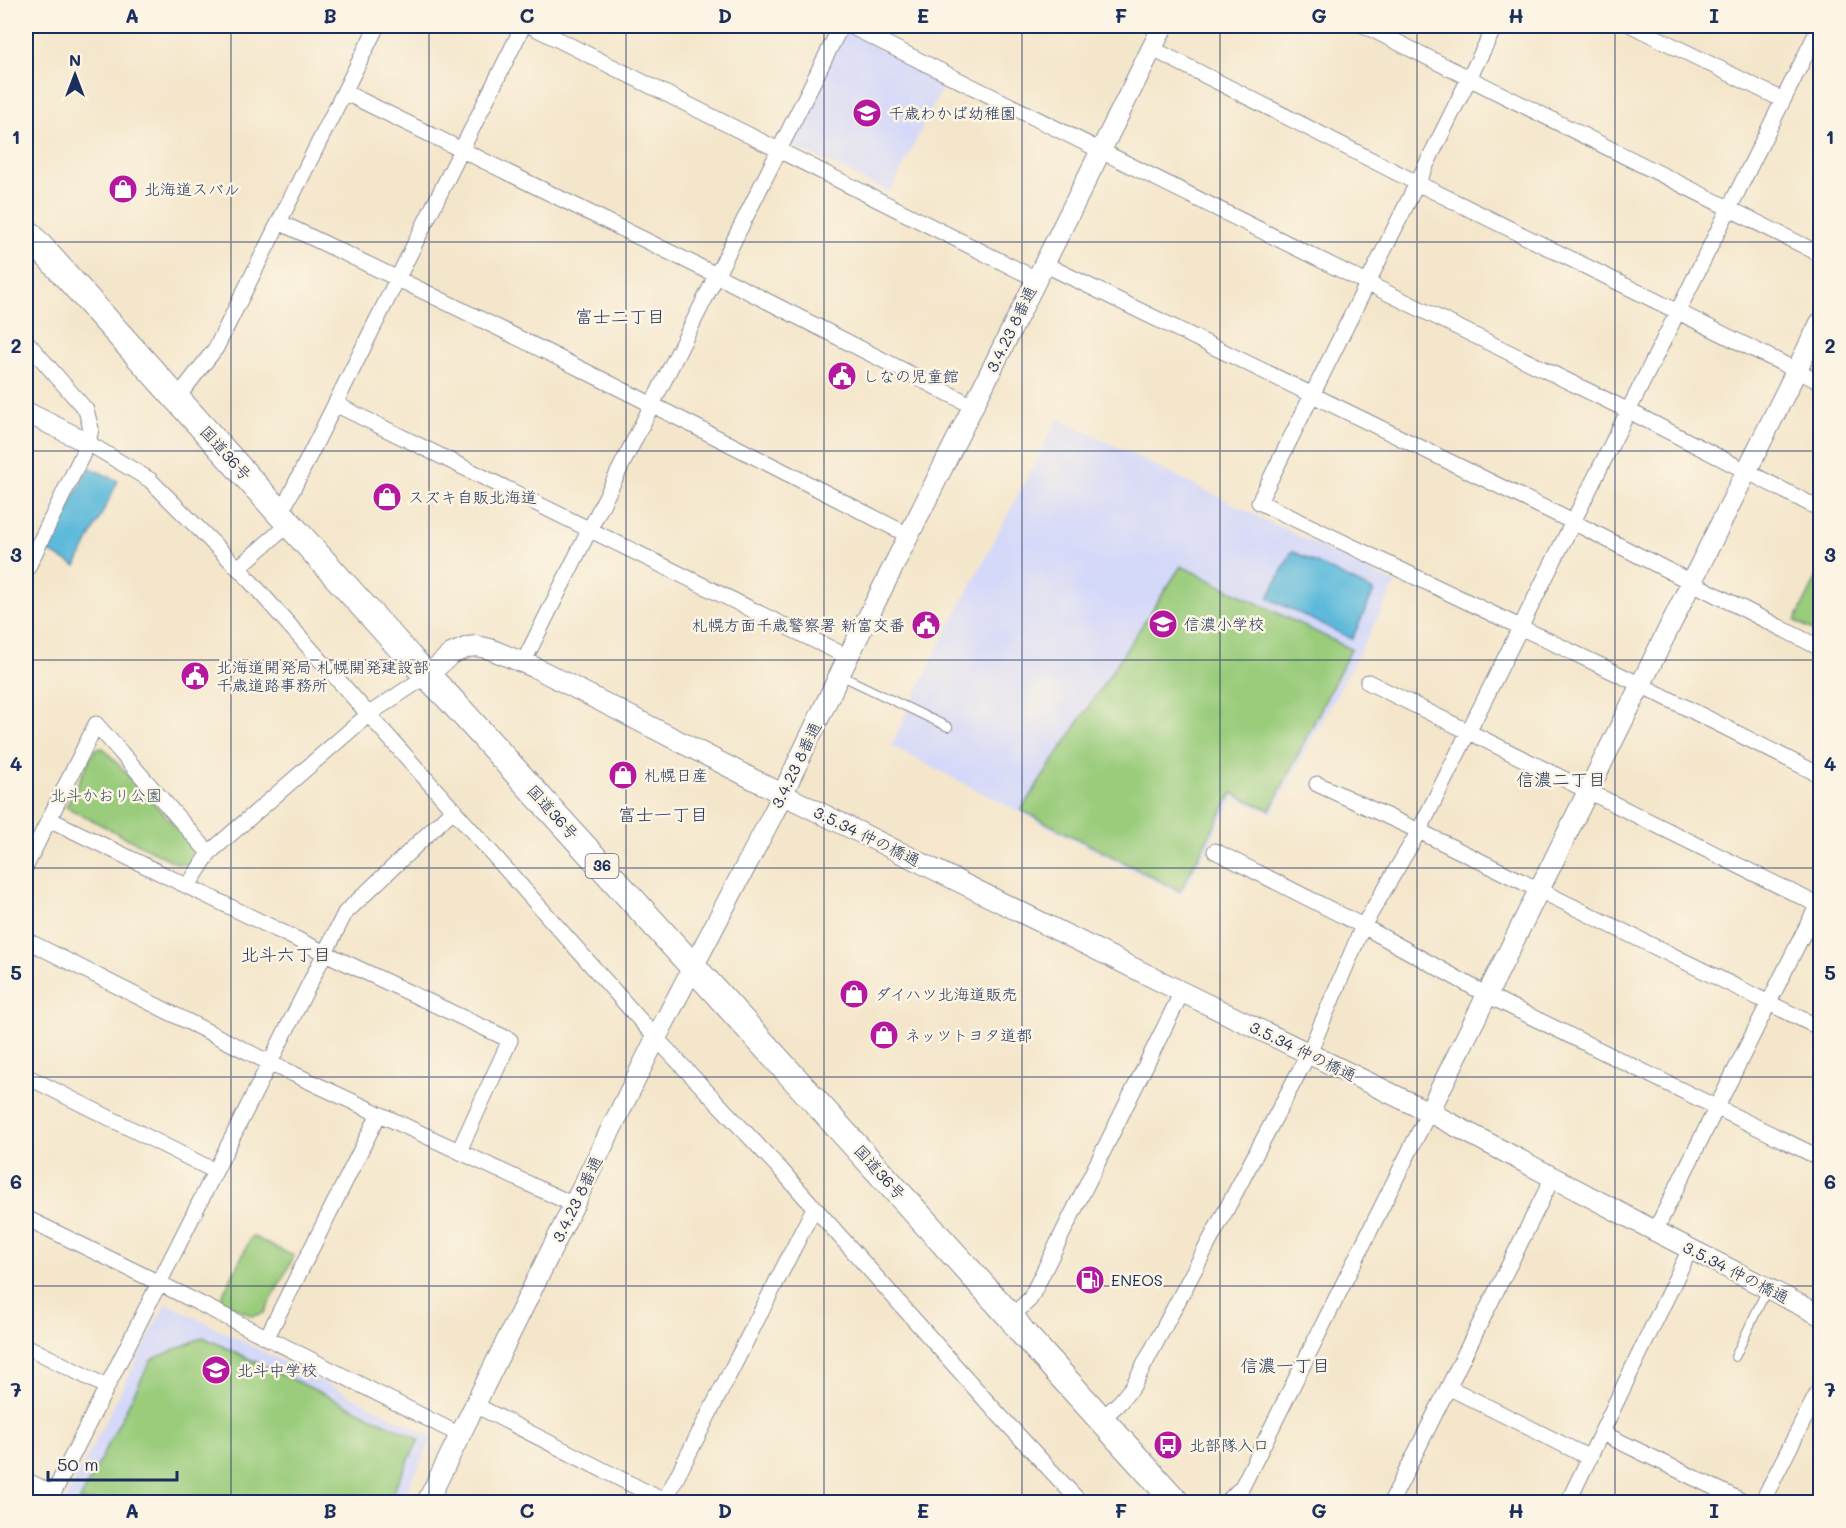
<svg xmlns="http://www.w3.org/2000/svg" width="1846" height="1528" font-family="Mali,'Klee One',sans-serif">
<style>
.built{fill:#d4d8f9}
.green{fill:#9acc7c;stroke:#5a7e6d;stroke-width:1.5}
.water{fill:#5dbadb;stroke:#3c749c;stroke-width:1.5}
.lines{fill:none;stroke-linecap:round;stroke-linejoin:round}
.service-casing{stroke:#888a94;stroke-width:10}
.minor-casing{stroke:#888a94;stroke-width:17}
.tertiary-casing{stroke:#888a94;stroke-width:22}
.trunk-casing{stroke:#888a94;stroke-width:28}
.service{stroke:#fff;stroke-width:8}
.minor{stroke:#fff;stroke-width:15}
.tertiary{stroke:#fff;stroke-width:20}
.trunk{stroke:#fff;stroke-width:26}
.grid{fill:none;stroke:#1b2f5e;stroke-width:1.5;stroke-opacity:0.55}
.labels{text-anchor:middle;stroke-width:5;stroke-linejoin:round;paint-order:stroke}
.shield{fill:#fcf5e5;stroke:#5e6a86;stroke-width:1.5}
.shield-label{font-size:15px;font-weight:bold;fill:#1b2f5e}
.poi-label{font-size:16px;fill:#1b2f5e;stroke:#fcf5e5;text-anchor:start}
.street-label{font-size:16px;fill:#1b2f5e;stroke:#fcf5e5}
.park-label{font-size:16px;fill:#3b5666;stroke:#fcf5e5}
.neighbourhood-label{font-size:18px;fill:#1b2f5e;stroke:#fcf5e5}
.neatline{fill:none;stroke:#1b2f5e;stroke-width:2}
.grid-label{font-size:20px;text-anchor:middle;font-weight:bold;fill:#1b2f5e}
</style>
<rect width="100%" height="100%" fill="#fcf5e5"/>
<filter id="ink" filterUnits="userSpaceOnUse"><feTurbulence type="fractalNoise" baseFrequency=".0167" numOctaves="2"/><feDisplacementMap in="SourceGraphic" scale="12" xChannelSelector="R" yChannelSelector="G"/><feConvolveMatrix kernelMatrix="1 2 1 2 8 2 1 2 1" color-interpolation-filters="sRGB"/></filter>
<filter id="wash" filterUnits="userSpaceOnUse"><feTurbulence type="fractalNoise" baseFrequency=".008" numOctaves="4" result="noise"/><feDisplacementMap in="SourceGraphic" scale="24" xChannelSelector="R" yChannelSelector="G"/><feGaussianBlur stdDeviation="1.35" result="paint"/><feColorMatrix in="noise" values="0 0 0 0 0 0 0 0 0 0 0 0 0 0 0 0 0 1.4 0 .05"/><feComposite in="paint" operator="in"/></filter>
<g filter="url(#wash)">
<rect width="100%" height="100%" fill="#f4e6cb"/>
<!-- built -->
<path class="built" d="M844,31L945,82L890,193L788,143Z
M1058,418L1396,584L1272,814L1234,798L1181,895L891,746L930,664Z
M166,1303L433,1437L401,1502H64Z"/>
<!-- green -->
<path class="green" d="M1181,566L1351,649L1270,810L1232,793L1180,891L1021,810Z
M1820,571V634L1795,621Z
M103,748L197,850L195,859L190,864H178L66,807L95,749Z
M252,1236L294,1256L264,1313L252,1316L220,1300Z
M203,1337L419,1439L388,1502H79L151,1360Z"/>
<!-- water -->
<path class="water" d="M89,467L118,481L76,566L47,551Z
M1292,551L1374,591L1352,639L1268,598Z"/>
</g>
<g filter="url(#ink)">
<g class="lines">
<!-- service casing -->
<g class="service-casing">
<path id="service" d="M840,675L948,727
M1735,1357L1767,1289"/>
</g>
<!-- minor casing -->
<g class="minor-casing">
<path id="minor" d="M531,26L1036,279
M850,26L1367,283L1629,411L1820,509
M1365,26L1820,254
M1495,26L1259,502L1641,685L1820,775
M1633,26L1783,100
M1151,48L1417,183L1820,382
M344,92L716,275L973,406
M279,222C491,322 699,428 908,535
M1044,264L1573,522L1820,648
M26,341L86,410L91,429L88,443L26,571
M177,398L216,348L377,26
M335,404L848,657
M88,443L150,480L243,573L656,1038L781,1170L989,1404L1080,1502
M281,513L523,26
M238,568L290,523
M523,663L841,26
M1368,682L1820,906
M1317,784L1419,831L1820,1028
M49,819L325,953L510,1040L459,1151
M1215,851L1363,926L1487,995L1820,1158
M26,866L96,724L209,853
M188,886L209,853L369,714L428,675
M26,940L270,1063L574,1205
M26,1076L215,1171
M26,1218L159,1283L460,1435
M1655,1231L1820,900
M1011,1317L1030,1299L1182,992
M267,1337L379,1114
M26,1346L107,1387
M1448,1387L1590,1458
M475,1405L666,1502
M1102,1419L1120,1402L1133,1386L1309,1053L1363,926L1419,831L1820,26
M1602,1433L1744,1502
M26,1480L53,1494
M49,1502L345,913L454,809
M664,1502L814,1208
M1227,1502L1242,1487L1429,1112
M1391,1502L1553,1177
M1568,1502L1690,1249
M1762,1502L1820,1388"/>
</g>
<!-- tertiary casing -->
<g class="tertiary-casing">
<path id="tertiary" d="M26,412L88,443
M428,675L451,654L468,647L477,646L490,649L536,668L782,794L1182,992L1429,1112L1655,1231L1820,1315
M1429,1112L1820,323
M427,1502L656,1038L774,812L848,657L1163,26"/>
</g>
<!-- trunk casing -->
<g class="trunk-casing">
<path id="trunk" d="M26,231L409,657L449,698L1011,1317L1022,1332L1176,1502"/>
</g>
<!-- service -->
<use href="#service" class="service"/>
<!-- minor -->
<use href="#minor" class="minor"/>
<!-- tertiary -->
<use href="#tertiary" class="tertiary"/>
<!-- trunk -->
<use href="#trunk" class="trunk"/>
</g>
</g>
<!-- grid -->
<path class="grid" d="M231,26V1502M429,26V1502M626,26V1502M824,26V1502M1022,26V1502M1220,26V1502M1417,26V1502M1615,26V1502M26,242H1820M26,451H1820M26,660H1820M26,868H1820M26,1077H1820M26,1286H1820"/>
<!-- icons -->
<defs>
<g id="school-disc" transform="scale(1.5)"><circle r="9.5" fill="#b5179e" stroke="#fcf5e5"/><path d="M0-5L7-2L0 1L-7-2ZM-4 1L0 2.5L4 1V4Q0 6-4 4Z" fill="#fff"/></g>
<g id="shop-disc" transform="scale(1.5)"><circle r="9.5" fill="#b5179e" stroke="#fcf5e5"/><path d="M-5-2.5h2.3a2.7 3.5 0 0 1 5.4 0H5L5.5 6h-11ZM-1.5-2.5h3a1.5 2.3 0 0 0-3 0Z" fill="#fff"/></g>
<g id="civic-disc" transform="scale(1.5)"><circle r="9.5" fill="#b5179e" stroke="#fcf5e5"/><path d="M-.6-6.5H3V-4.5H.6V-3L4-1V1h2V6H-6V1h2V-1L-.6-3ZM-1.2 2.5V6h2.4V2.5Z" fill="#fff"/></g>
<g id="fuel-disc" transform="scale(1.5)"><circle r="9.5" fill="#b5179e" stroke="#fcf5e5"/><path d="M-5.5-6h7V0h2V4h1.3V-2.5L3-4.5l.8-.8L6-3V5H2.5V1h-1V6h-7ZM-4.2-4.7v3.2H.2V-4.7Z" fill="#fff"/></g>
<g id="bus-disc" transform="scale(1.5)"><circle r="9.5" fill="#b5179e" stroke="#fcf5e5"/><path d="M-5-6H5V4H4V6H2V4H-2V6H-4V4H-5ZM-3.5-4V0h7V-4ZM-3.5 1.2v1.5H-2V1.2ZM2 1.2v1.5H3.5V1.2Z" fill="#fff"/></g>
</defs>
<g fill-rule="evenodd">
<use href="#school-disc" x="867" y="113"/>
<use href="#shop-disc" x="123" y="189"/>
<use href="#civic-disc" x="842" y="376"/>
<use href="#shop-disc" x="387" y="497"/>
<use href="#school-disc" x="1163" y="624"/>
<use href="#civic-disc" x="926" y="625"/>
<use href="#civic-disc" x="195" y="676"/>
<use href="#shop-disc" x="623" y="775"/>
<use href="#shop-disc" x="854" y="994"/>
<use href="#shop-disc" x="884" y="1035"/>
<use href="#fuel-disc" x="1090" y="1280"/>
<use href="#school-disc" x="216" y="1370"/>
<use href="#bus-disc" x="1168" y="1445"/>
</g>
<g class="labels">
<!-- shield labels -->
<rect class="shield" x="585.5" y="854" width="33" height="24" rx="4.5"/>
<g class="shield-label">
<text x="602" y="871">36</text>
</g>
<!-- poi labels -->
<g class="poi-label">
<text x="888" y="119">千歳わかば幼稚園</text>
<text x="144" y="195">北海道スバル</text>
<text x="863" y="382">しなの児童館</text>
<text x="408" y="503">スズキ自販北海道</text>
<text x="1184" y="630">信濃小学校</text>
<text x="905" y="631" text-anchor="end">札幌方面千歳警察署 新富交番</text>
<text x="216" y="673">北海道開発局 札幌開発建設部<tspan x="216" dy="18">千歳道路事務所</tspan></text>
<text x="644" y="781">札幌日産</text>
<text x="875" y="1000">ダイハツ北海道販売</text>
<text x="905" y="1041">ネッツトヨタ道都</text>
<text x="1111" y="1286">ENEOS</text>
<text x="237" y="1376">北斗中学校</text>
<text x="1189" y="1451">北部隊入口</text>
</g>
<!-- street labels -->
<g class="street-label">
<text transform="translate(1011 329) rotate(-64)" y="6">3.4.23 8番通</text>
<text transform="translate(226 453) rotate(48)" y="6">国道36号</text>
<text transform="translate(796 765) rotate(-64)" y="6">3.4.23 8番通</text>
<text transform="translate(553 812) rotate(48)" y="6">国道36号</text>
<text transform="translate(867 836) rotate(26)" y="6">3.5.34 仲の橋通</text>
<text transform="translate(1303 1051) rotate(26)" y="6">3.5.34 仲の橋通</text>
<text transform="translate(880 1172) rotate(48)" y="6">国道36号</text>
<text transform="translate(577 1199) rotate(-64)" y="6">3.4.23 8番通</text>
<text transform="translate(1736 1272) rotate(27)" y="6">3.5.34 仲の橋通</text>
</g>
<!-- park labels -->
<g class="park-label">
<text x="106" y="801">北斗かおり公園</text>
</g>
<!-- neighbourhood labels -->
<g class="neighbourhood-label">
<text x="620" y="323">富士二丁目</text>
<text x="1561" y="786">信濃二丁目</text>
<text x="663" y="821">富士一丁目</text>
<text x="286" y="961">北斗六丁目</text>
<text x="1285" y="1372">信濃一丁目</text>
</g>
</g>
<!-- margin -->
<rect width="1846" height="1528" fill="none" stroke="#fcf5e5" stroke-width="66"/>
<!-- north arrow -->
<g transform="translate(75 75)" stroke="#fcf5e5" stroke-width="4.5" paint-order="stroke">
<path d="M0-4.5L10 22L0 15L-10 22Z" fill="#1b2f5e"/>
<text y="-9" font-size="16" font-weight="bold" text-anchor="middle" fill="#1b2f5e">N</text>
</g>
<!-- scale -->
<path d="M48 1471v9h129v-9" fill="none" stroke="#1b2f5e" stroke-width="3"/>
<text x="57" y="1471" font-size="18" fill="#1b2f5e" stroke="#fcf5e5" stroke-width="4.5" paint-order="stroke">50 m</text>
<rect x="33" y="33" width="1780" height="1462" class="neatline"/>
<g class="grid-label">
<text x="132" y="23">A</text>
<text x="330" y="23">B</text>
<text x="527" y="23">C</text>
<text x="725" y="23">D</text>
<text x="923" y="23">E</text>
<text x="1121" y="23">F</text>
<text x="1319" y="23">G</text>
<text x="1516" y="23">H</text>
<text x="1714" y="23">I</text>
<text x="16" y="144">1</text>
<text x="1830" y="144">1</text>
<text x="16" y="353">2</text>
<text x="1830" y="353">2</text>
<text x="16" y="562">3</text>
<text x="1830" y="562">3</text>
<text x="16" y="771">4</text>
<text x="1830" y="771">4</text>
<text x="16" y="980">5</text>
<text x="1830" y="980">5</text>
<text x="16" y="1189">6</text>
<text x="1830" y="1189">6</text>
<text x="16" y="1397">7</text>
<text x="1830" y="1397">7</text>
<text x="132" y="1518">A</text>
<text x="330" y="1518">B</text>
<text x="527" y="1518">C</text>
<text x="725" y="1518">D</text>
<text x="923" y="1518">E</text>
<text x="1121" y="1518">F</text>
<text x="1319" y="1518">G</text>
<text x="1516" y="1518">H</text>
<text x="1714" y="1518">I</text>
</g>
</svg>
